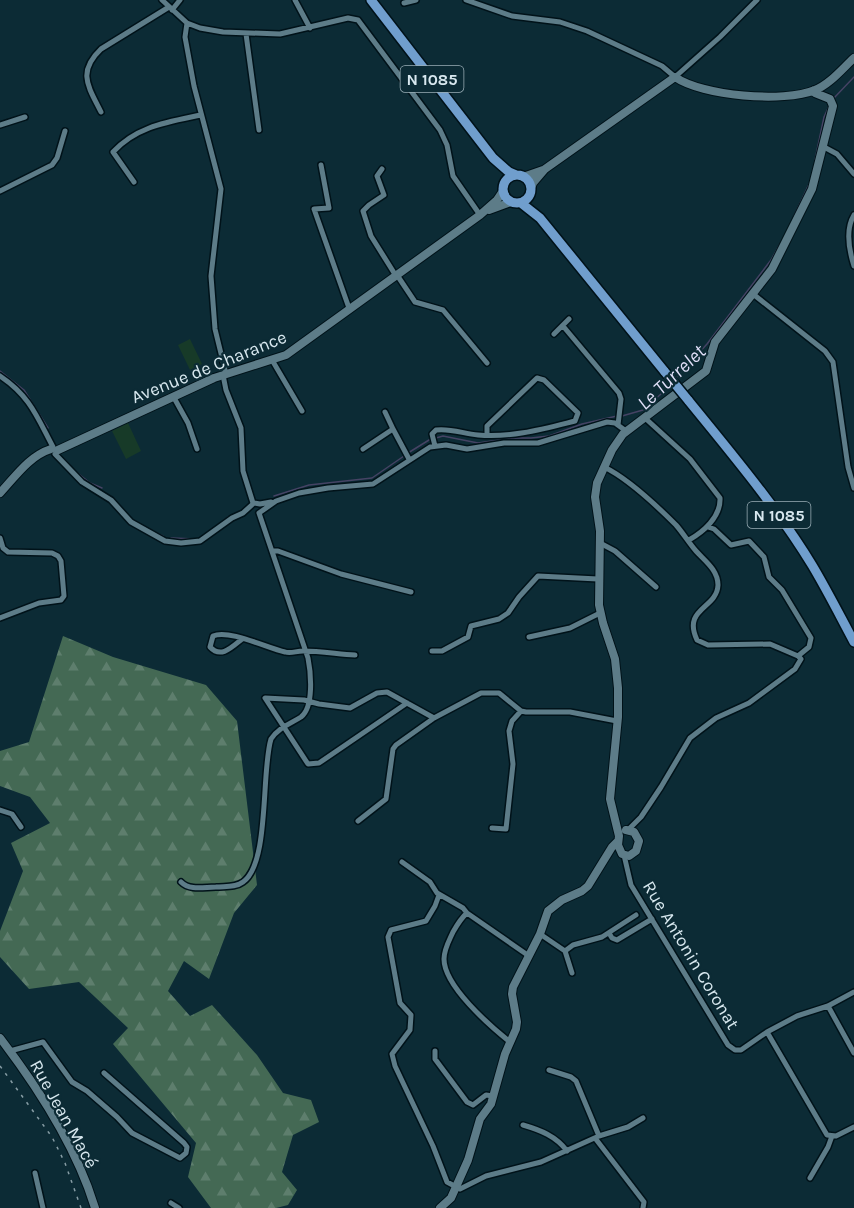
<svg xmlns="http://www.w3.org/2000/svg" width="854" height="1208" font-family="Karla,sans-serif">
<style>
.forest{fill:url(#forest-firs)}
.pitch{fill:#173a28}
.lines{fill:none;stroke-linecap:round;stroke-linejoin:round}
.stream{stroke:#454364;stroke-width:1.5}
.street-casing{stroke:#001219;stroke-width:8}
.secondary-casing{stroke:#001219;stroke-width:10}
.primary-casing{stroke:#001219;stroke-width:12}
.street{stroke:#5d7c88;stroke-width:5}
.secondary{stroke:#5d7c88;stroke-width:8}
.primary{stroke:#709ecd;stroke-width:9}
.rail{stroke:#879da5;stroke-width:1.5;stroke-dasharray:3 6;stroke-linecap:butt}
.primary-bridge-casing{stroke:#001219;stroke-width:12;stroke-linecap:butt}
.primary-bridge{stroke:#709ecd;stroke-width:9}
.labels{text-anchor:middle;stroke-width:4.5;stroke-linejoin:round;paint-order:stroke}
.shield{fill:#0c2b35;stroke:#9bafb7;stroke-width:1.5}
.shield-label{font-size:16px;font-weight:bold;fill:#d8e8ef}
.street-label{font-size:18px;fill:#d8e8ef;stroke:#0c2b35}
.water-label{font-size:20px;font-style:italic;fill:#dfdef7;stroke:#0c2b35}
</style>
<defs>
<pattern id="forest-firs" width="22" height="20" patternUnits="userSpaceOnUse" patternTransform="scale(1.5)"><rect width="22" height="20" fill="#446954"/><path d="M5 1l3.5 6h-7zM16 11l3.5 6h-7z" fill="#5e7e6d"/></pattern>
</defs>
<rect width="100%" height="100%" fill="#0c2b35"/>
<!-- forest -->
<path class="forest" d="M63,636L113,657L206,685L237,721L257,885L234,913L209,979L184,961L168,991L190,1016L212,1005L257,1055L283,1093L311,1100L319,1122L293,1135L282,1172L297,1190L288,1205L276,1208H211L188,1177L196,1143L113,1044L128,1028L79,982L29,989L0,957V931L23,871L11,843L50,823L30,797L0,786V751L29,742Z"/>
<!-- pitch -->
<path class="pitch" d="M190,339L202,364L190,370L178,345Z
M128,423L141,451L126,459L112,431Z"/>
<g class="lines">
<!-- stream -->
<path class="stream" d="M834,98L854,77
M815,160L824,117L830,104
M794,216L810,182
M0,371L24,390L48,428
M676,378L707,344L771,260L780,244
M622,416L643,410L670,386
M408,453L429,440L443,436L478,443L513,438H531L549,436L582,424L617,416
M64,459L72,468
M75,471L90,483L102,488
M274,496L309,485L372,478L404,456
M217,526L228,517
M156,533L163,536
M171,538L196,539"/>
<!-- street casing -->
<g class="street-casing">
<path id="street" d="M162,0L187,23L200,28L223,32L280,34L348,18L358,20L440,130L447,145L453,176L480,215
M295,0L310,28
M466,0L512,16L560,22L587,31L662,66L675,77L720,37L757,0
M404,3L416,0
M172,10L180,0
M187,23L185,37L194,86L221,189L211,276L215,329L226,374
M246,34L259,130
M101,112C88,86 77,72 101,49L169,7
M0,125L25,117
M824,147L837,154L854,174
M321,165L329,208L314,209L349,308
M382,169L377,176L384,195L369,205L363,211L371,236L396,276
M134,182L113,152C137,126 168,122 201,115
M0,191L52,165L57,158L65,131
M854,215C845,230 849,250 854,266
M397,275L415,302L443,310L487,363
M753,294L825,351L833,362L848,467L854,488
M563,326L619,393L621,399L618,425
M554,334L569,319
M272,360L302,411
M223,375L226,390L241,428L243,471L253,503
M0,376C30,396 37,417 53,447
M173,396L188,423L197,449
M385,412L393,429
M645,418L690,459L720,498C721,517 703,532 689,540
M435,446L432,434L436,430C451,428 464,434 478,435C511,438 543,429 575,421L578,413L544,380L537,378L487,426V435
M363,449L393,429L409,459
M55,454L82,482L111,500L131,522L165,541L181,543L200,541L232,518L243,513L254,503L260,504L271,502
M604,467C627,478 658,507 676,525C683,533 689,543 696,551C705,561 718,570 718,585C717,609 682,608 697,640L708,645L770,644L798,656L801,659L795,669L749,703L716,718L690,738L661,787L641,817L628,830
M259,513L276,501L299,493L328,488L373,484L430,447L446,445L467,449L504,443H538L607,422L615,423L626,431
M708,527L714,529L731,545L749,541L764,557L769,577L782,590L811,638L809,647L798,656
M0,538L3,548L8,552L52,553L58,556L61,561L64,596L61,600L39,603L0,618
M600,543L615,551L656,587
M272,551H278L341,574L411,592
M529,637L570,628L600,613
M242,639C232,647 221,659 210,647L213,636C229,629 267,648 285,652C291,654 296,651 303,651C320,651 338,654 355,655
M432,651H442L468,637L471,626L499,619L508,613L519,597L538,576L598,579
M407,703L319,763L308,764L265,698L304,700L319,704L350,708L377,693L387,692L434,718
M0,810L12,814L21,827
M358,821L386,799L393,749L396,745L434,718L481,693H499L521,711L526,712H570L617,721
M492,828L506,829L513,764L509,731L512,721L521,711
M624,855L631,885L728,1045L735,1050H741L767,1032L797,1016L828,1006L854,992
M402,862L430,882L437,893L463,908L467,913L529,956
M181,882C190,891 204,887 216,887C225,886 235,888 243,882C270,863 261,771 271,739C278,728 290,724 301,717C314,707 311,673 308,658L259,513
M439,895L435,906L426,921L391,930L388,937L400,1003L411,1015L410,1030L392,1054L395,1066L433,1146L447,1182L460,1189L486,1176L541,1162L599,1136L628,1127L643,1118
M467,913C461,918 457,925 453,932C449,941 444,949 444,959C444,986 490,1026 510,1042
M609,933L612,938L617,940L652,919
M540,934L565,951L572,973
M565,951L573,945L602,937L636,915
M828,1006L854,1053
M767,1032L827,1135L836,1136L854,1127
M10,1051L43,1042L72,1082L87,1091L117,1117L132,1133L180,1158L186,1153L187,1147L184,1143L104,1073
M435,1051V1059L467,1102L473,1105L486,1095L493,1096
M549,1070L571,1077L576,1081L599,1136
M523,1125C540,1130 556,1136 567,1151
M595,1138L644,1202L643,1208
M35,1173L43,1208
M810,1178L828,1147L832,1136
M171,1203L179,1208"/>
</g>
<!-- secondary casing -->
<g class="secondary-casing">
<path id="secondary" d="M523,177L543,170
M531,188L533,183L545,169L675,77C702,96 784,103 815,90C830,84 842,69 854,58
M489,210L511,202
M58,450L214,378L286,355L480,215L497,200L503,191
M0,493C15,477 29,456 51,449
M626,830L634,832L639,841L636,851L629,856L622,854L618,845L619,836L610,799L618,717V688L615,659L603,623L599,605L600,531L595,497L597,483L612,450L623,434L706,371L715,342L772,269L812,189L833,106L830,99L815,93L814,90
M0,1038C39,1089 76,1146 95,1208
M440,1208L451,1198L468,1160L480,1119L491,1104L505,1054L516,1029L517,1022L512,994L513,987L540,934L548,911L562,900L582,891L588,886L612,847L618,841"/>
</g>
<!-- primary casing -->
<g class="primary-casing">
<path id="primary" d="M371,0L493,158L509,172L516,175
M503 189a14 14 0 1 1 28 0a14 14 0 1 1-28 0Z
M521,203L540,218L665,372
M688,400C731,453 776,506 812,565C827,590 840,616 854,642"/>
</g>
<!-- street -->
<use href="#street" class="street"/>
<!-- secondary -->
<use href="#secondary" class="secondary"/>
<!-- primary -->
<use href="#primary" class="primary"/>
<!-- rail -->
<path class="rail" d="M0,1066L52,1137L65,1163L81,1208"/>
<!-- primary-bridge casing -->
<g class="primary-bridge-casing">
<path id="primary-bridge" d="M665,372L688,400"/>
</g>
<!-- primary-bridge -->
<use href="#primary-bridge" class="primary-bridge"/>
</g>
<g class="labels">
<!-- shield labels -->
<g class="shield">
<rect x="400.5" y="66" width="63" height="26" rx="4.5"/>
<rect x="747.5" y="502" width="63" height="26" rx="4.5"/>
</g>
<g class="shield-label">
<text x="432" y="85">N 1085</text>
<text x="779" y="521">N 1085</text>
</g>
<!-- street labels -->
<g class="street-label">
<text transform="translate(209 367) rotate(-22)" y="6">Avenue de Charance</text>
<text transform="translate(691 955) rotate(59)" y="6">Rue Antonin Coronat</text>
<text transform="translate(64 1114) rotate(61)" y="6">Rue Jean Macé</text>
</g>
<!-- water labels -->
<g class="water-label">
<text transform="translate(671 377) rotate(-43)" y="7">Le Turrelet</text>
</g>
</g>
</svg>
